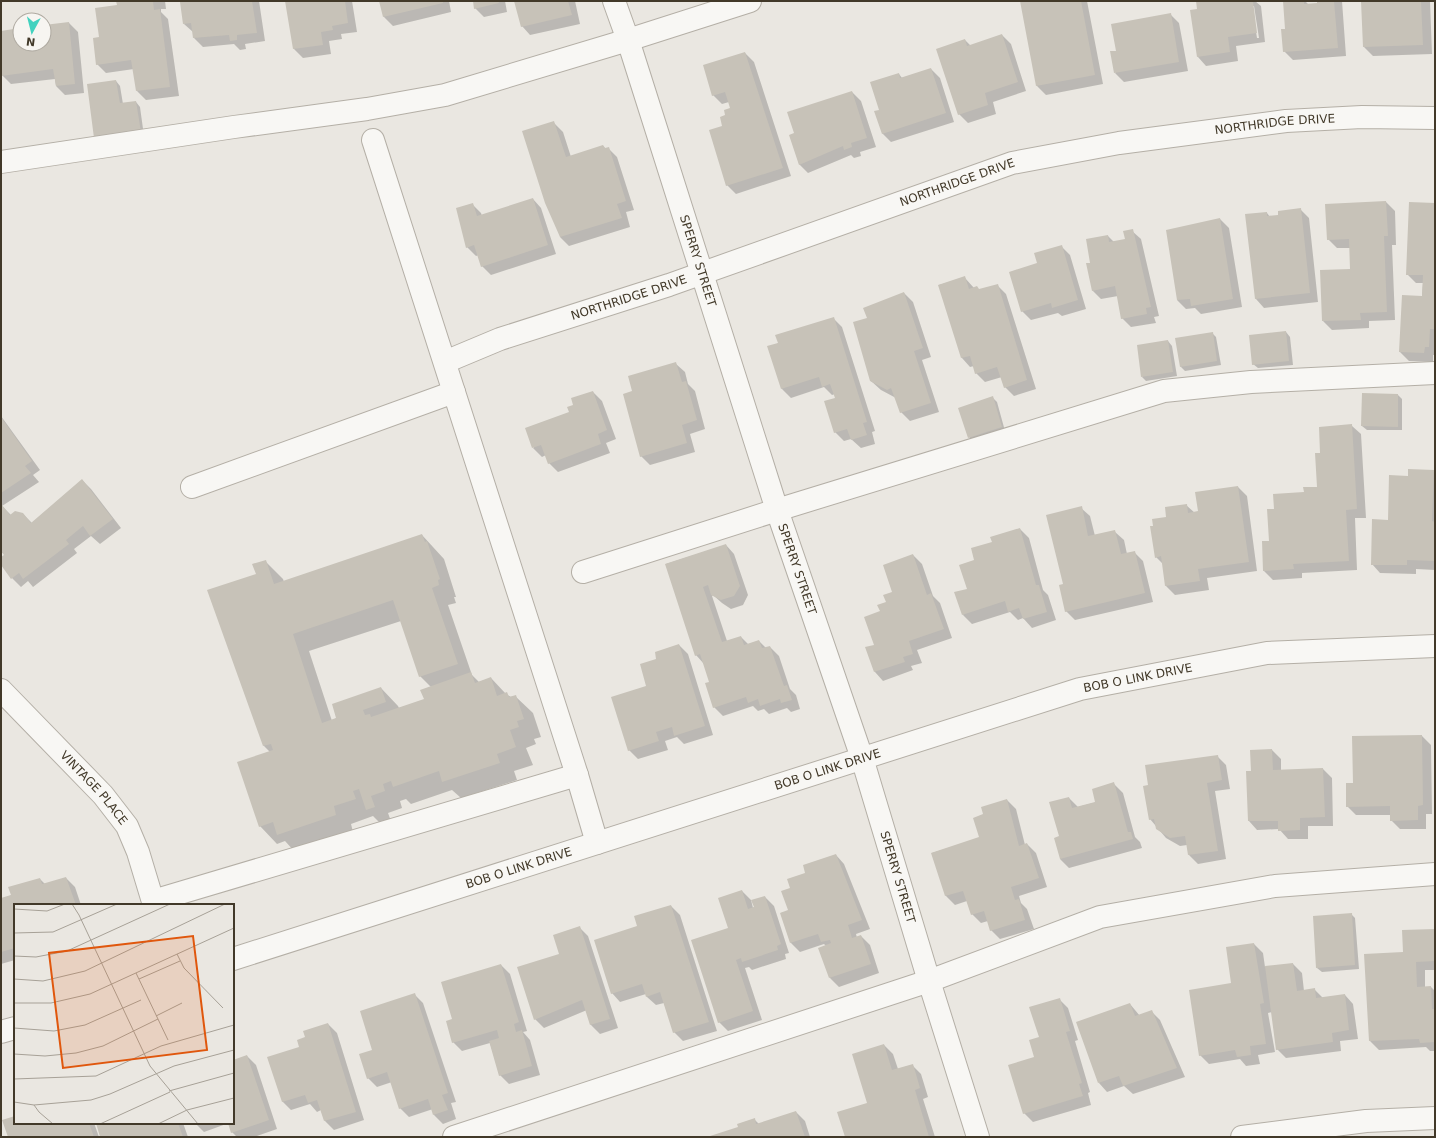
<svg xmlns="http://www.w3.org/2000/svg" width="1436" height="1138" font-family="'DejaVu Sans',sans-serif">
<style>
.shadow{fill:#0003;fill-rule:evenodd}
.building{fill:#c7c2b8}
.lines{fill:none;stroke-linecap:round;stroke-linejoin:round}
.minor-casing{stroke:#b4afa6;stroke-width:24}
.minor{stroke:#f8f7f4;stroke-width:22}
.labels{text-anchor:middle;stroke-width:3.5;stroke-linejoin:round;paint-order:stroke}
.street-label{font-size:12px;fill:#423929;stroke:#f7f5f1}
.inset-road{fill:none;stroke:#a7a197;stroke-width:1}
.view{fill:#e0570d;fill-opacity:0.15;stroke:#e0570d;stroke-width:2}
.inset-edge{fill:none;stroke:#423929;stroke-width:2}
</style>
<rect width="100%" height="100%" fill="#eae7e1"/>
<!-- shadow -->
<path class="shadow" d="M117,1H165L166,9H161V12L168,19L179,96L146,100L137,91L134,69L106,73L97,64L100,38L118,5Z
M194,1H259L265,41L245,44L246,49L240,50L234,44L203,47L194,38L193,32L184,24Z
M286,1H352L357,32L341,34L342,39L329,41L331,54L303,58L294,49Z
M380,1H449L451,12L393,26L384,17Z
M474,1H505L507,12L484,17L475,8Z
M515,1H575L580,24L530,35L522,26Z
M1021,1H1087L1103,84L1046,95L1037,86Z
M1197,1H1255L1261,6L1265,42L1236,46L1238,61L1206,66L1198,57ZM1252,6H1254L1259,38H1257Z
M1284,1H1305L1309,5L1318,4V1H1342L1346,56L1293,60L1284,51L1286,30Z
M1362,1H1430L1432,54L1373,56L1364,47Z
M1170,14L1179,23L1188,71L1124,82L1115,73Z
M69,23L78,32L84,93L65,95L56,86L55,79L11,84L2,75L1,65V32L20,29V44H44V26Z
M1002,35L1011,44L1026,91L993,102L996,114L968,123L959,114L965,40L971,46Z
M745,53L754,62L791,176L736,194L727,185L723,126L727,116L731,109L729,102L722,104L713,95Z
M931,69L940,78L954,122L891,142L882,133L880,111L899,74L902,78Z
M116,81L120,86L123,104L136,102L140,107L144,136L100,142Z
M852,92L861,101L876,147L860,152L861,156L854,158L851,155L808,173L799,164L795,134Z
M554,123L563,132L571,157L603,146L606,149L608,148L617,157L634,210L626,212L630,227L569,246L560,237Z
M533,199L541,208L556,254L491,275L482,266L479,255L476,256L467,247L472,204L481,213L482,216Z
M1435,200V355H1433V362L1409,361L1400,352L1422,297L1423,283H1416L1407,274L1435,204Z
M1386,202L1395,211L1396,245H1392L1395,320L1369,321V328L1332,330L1323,321L1351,270L1350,248H1337L1328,239Z
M1300,209L1309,218L1318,302L1264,308L1256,299L1267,213L1270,217L1279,216Z
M1220,219L1229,228L1242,307L1201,314L1195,308L1186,309L1177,300Z
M1132,231L1141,239L1159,316L1154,317L1156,323L1131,327L1122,318L1118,296L1101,299L1092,290L1108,236L1114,242L1126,240Z
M1061,246L1070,255L1086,309L1062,316L1058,313L1031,320L1022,311Z
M965,278L974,288L980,290L997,285L1006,294L1036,389L1014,396L1005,387L1002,377L985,382L976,373L974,366L970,367L962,358L939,285Z
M904,293L913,302L931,357L922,360L939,412L910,421L901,412L896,398L881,390L871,381L868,319Z
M833,318L842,327L875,431L872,432L875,444L861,448L851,439L844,441L835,432L836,399L835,394L832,395L824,387L791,398L782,389L769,347L779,343Z
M1286,332L1290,337L1293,365L1258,368L1253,364Z
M1212,333L1216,337L1221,365L1185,371L1181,367L1176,339Z
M1168,341L1172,346L1177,376L1146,381L1142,377Z
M676,364L685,372L688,384L695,391L705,429L690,434L695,452L650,465L641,456L633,392Z
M593,392L602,401L616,439L606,443L610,453L558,472L549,463L546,455L542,457L533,448L571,413L574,406Z
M1398,395L1402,399V430H1367L1362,426Z
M993,398L997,402L1005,431L973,441L969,437Z
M1,416L40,470L33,475L39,482L2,506L11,515L23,514L32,523L82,480L91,489L121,528L100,544L91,536L74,549L77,553L33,587L28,581L21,587L12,578L1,563V558L6,555L4,552L1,554Z
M1352,426L1361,434L1366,518H1355L1357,570L1302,573V578L1273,580L1264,571L1275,510L1305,493L1318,488L1321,454Z
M1433,471L1435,473V570L1416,569V574L1380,573L1372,564L1409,477Z
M1238,487L1247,496L1257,571L1207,578L1209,590L1175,595L1166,586L1163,564L1156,557L1168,518L1186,505L1195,513L1199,512Z
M1081,508L1090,516L1095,536L1115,532L1124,540L1127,554L1134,552L1143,561L1153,602L1075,620L1066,611Z
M1020,529L1029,538L1043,590L1048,595L1056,620L1032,628L1023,618L1018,620L1010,612L972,624L963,615L975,561L993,542Z
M422,535L444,559L456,597H454L456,603L448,605L472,675L479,682L491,678L506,694L511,697L515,696L533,713L541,737L534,739L536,744L526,748L533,765L514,771L517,780L461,798L452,790L411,804L406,799L400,801L402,808L388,813L392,824L384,827L373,816L351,824L353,832L295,852L285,841L277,844L260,826L270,752L264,746L209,591L257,575L265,561L283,579L284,582ZM401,621L420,676L431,687L425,700L399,708L398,706L381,688L332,721L309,651Z
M726,545L734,554L748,595L743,605L731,609L722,603L713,595L712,596L727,641L741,637L749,645L759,641L766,648L770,647L779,656L790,689L796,695L800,709L791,712L787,708L769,714L764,709L758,711L753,706L723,716L714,707L711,682L704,664L696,655L666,564Z
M913,555L922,564L933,596L940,603L952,638L917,650L922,663L911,666L913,670L883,681L875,672V645L881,612L893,593Z
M679,645L688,654L713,735L684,744L677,737L665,741L668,750L638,759L629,750L648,686L657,659Z
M1422,736L1431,745L1432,814H1426V829H1400L1391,820V815H1356L1347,806L1354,784Z
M1272,750L1281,759V771L1323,769L1332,778L1333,826H1308V839H1288L1279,829L1257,830L1249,821L1252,772Z
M1217,756L1226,765L1230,789L1215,791L1226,859L1198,864L1189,855L1187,845L1180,846L1166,838L1150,819L1149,786Z
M1114,784L1123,793L1135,837L1140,842L1142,848L1069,868L1060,859L1069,798L1078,807L1097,802Z
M1007,800L1016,809L1025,845L1027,844L1036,853L1047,887L1019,896L1021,903L1027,909L1034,929L1000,939L991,930L988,921L981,923L972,914L967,901L955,905L946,896L932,853L981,838L984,815L982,808Z
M836,855L844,864L870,929L856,934L857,938L861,936L870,945L879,973L839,987L830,978L826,946L824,944L800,952L791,943L781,913L789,911L791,889L806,873Z
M66,878L75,887L81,905H15V960L1,964V899L12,895L40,879L45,884Z
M742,891L751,900L753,908L765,897L774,906L789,953L785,954L786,959L752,970L749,967L745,968L762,1020L728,1031L719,1022L729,929Z
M671,906L680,915L717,1031L683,1041L674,1032L664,1003L656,1005L647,997L646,994L620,1002L612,993L638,927Z
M1351,914L1355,918L1359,969L1322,972L1317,968Z
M579,927L588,936L618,1028L600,1034L591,1025L587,1010L544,1028L535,1019L560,954Z
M1435,930V970H1425V987H1431L1435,991V1051H1430L1426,1047L1379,1050L1370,1041L1404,953Z
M1254,944L1263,953L1265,967L1293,964L1302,973L1304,991L1314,989L1323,998L1345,995L1353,1004L1358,1039L1340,1041L1341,1051L1286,1058L1277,1049L1272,1012L1268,1013L1275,1052L1258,1055L1260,1064L1246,1066L1240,1059L1209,1064L1200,1055L1232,984Z
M501,965L510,974L527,1031L523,1032L530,1040L540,1075L509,1084L500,1075L490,1043L462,1051L453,1042V1020Z
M414,994L423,1003L456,1102L451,1103L456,1119L443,1124L434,1115L433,1109L409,1117L400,1108L392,1082L377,1087L368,1078L374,1051Z
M1059,999L1068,1008L1078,1040L1075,1041L1090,1092L1088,1093L1091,1105L1033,1122L1024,1113L1035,1058L1040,1038Z
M1130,1004L1140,1016L1151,1011L1160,1020L1185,1077L1133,1094L1124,1086L1107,1092L1099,1083Z
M328,1024L337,1033L364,1120L334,1130L325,1121L321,1110L317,1112L310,1104L291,1110L282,1101L300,1047L306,1038Z
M884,1045L893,1054L898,1069L912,1065L921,1074L928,1097L923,1099L935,1137H846L868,1104Z
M247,1056L256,1065L277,1129L254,1137H237L232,1132L229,1123L204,1132L195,1123H233V1061Z
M796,1112L805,1121L810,1137H709L739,1128L754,1119L759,1124Z
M15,1117V1123H94L99,1137H9Z
M97,1123H183L188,1137H101Z"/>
<!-- building -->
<path class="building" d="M116,1H153L154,10L160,9L170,87L136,91L131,60L96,65L93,38L99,37L95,8L117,5Z
M189,1H252L257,33L237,35V40L230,41L229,35L193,38L191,23L183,24L180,2Z
M285,1H345L348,23L332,26L333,30L321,32L323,45L293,49Z
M379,1H443V3L383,17Z
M473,1H498L499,3L474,9Z
M514,1H568L572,15L521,27Z
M1020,1H1081L1095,75L1036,86Z
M1196,1H1253L1257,33L1228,37L1230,52L1197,57L1190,10L1197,9Z
M1283,1H1304V4L1317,3V1H1334L1338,48L1283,52L1281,29H1285Z
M1361,1H1421L1423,45L1363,47Z
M1171,13L1179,62L1114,73L1110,51H1116L1111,24Z
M69,22L75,84L56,86L53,69L1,76V31L20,28V44H44V25Z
M1002,34L1018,82L985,93L988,105L958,115L936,49L965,39L967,46Z
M745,52L783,168L726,186L709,130L722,126L720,117L725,115L724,110L730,108L725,92L712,96L703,65Z
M931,68L946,113L882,134L874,111L879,110L870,82L899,73L900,78Z
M116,80L120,103L136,101L141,132L94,138L87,84Z
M852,91L867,138L851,143L852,147L844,150L843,146L799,165L789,135L794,133L787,112Z
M554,121L566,157L603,145L605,148L609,147L626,201L617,204L622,218L560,237L545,203L522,131Z
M533,198L548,245L481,267L474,245L466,248L456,208L473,203L477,216Z
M1386,201L1388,236H1384L1387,312L1360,313L1361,320L1322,321L1320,270L1350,269L1349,239L1327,240L1325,204Z
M1409,202L1435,203V329H1430L1429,347H1425L1424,353L1399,352L1402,295L1422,296L1423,275H1406Z
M1301,208L1310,293L1255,299L1245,214L1267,212V216L1278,215V211Z
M1220,218L1233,299L1191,306L1190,299L1177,300L1166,230Z
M1133,229L1151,307L1146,308L1147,314L1121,319L1115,286L1092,291L1086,263H1090L1086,239L1108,235L1109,242L1125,239L1123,231Z
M1062,245L1078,300L1052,308L1051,303L1021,312L1009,272L1037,263L1034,253Z
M965,276L969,289L977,286L979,289L998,284L1027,380L1004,388L997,367L975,374L970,356L961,358L938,285Z
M904,292L923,348L914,351L931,403L900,413L891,388L887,390L870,381L853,322L867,318L863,308Z
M834,317L867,422L863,423L867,435L851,440L847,429L834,433L824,401L835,398L830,384L822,387L819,377L781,389L767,346L778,343L775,335Z
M1286,331L1289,361L1252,365L1249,335Z
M1213,332L1217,361L1180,367L1175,338Z
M1168,340L1173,372L1141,377L1137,345Z
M676,362L682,382L686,381L697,420L682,425L687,443L640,457L623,394L632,391L628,376Z
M593,391L607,430L598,434L601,444L548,464L541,445L532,448L525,428L569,412L567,407L573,405L571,398Z
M1362,393L1398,394V427L1361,426Z
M993,396L1002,427L968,438L958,408Z
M1,417L32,461L25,466L31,473L1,493Z
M1352,424L1357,509L1346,510L1349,561L1293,564L1294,569L1263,571L1262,541H1269L1267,509H1274L1273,494L1304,492L1303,487H1317L1315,453H1320L1319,427Z
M1408,469L1434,470L1432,521L1435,522V561L1407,560V565H1371L1372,519L1388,520L1389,475L1408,476Z
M82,479L113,519L90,536L83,526L66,540L69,544L23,579L19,573L11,579L1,565V557L4,555L1,551V506L2,505L10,515L15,511L23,513L31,523Z
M1238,486L1249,562L1198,569L1200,581L1165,586L1161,556L1155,558L1150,526H1153L1152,519L1166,517L1165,507L1187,504L1188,513L1198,511L1195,492Z
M1082,506L1088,536L1115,530L1121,554L1135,551L1145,593L1065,612L1059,585L1063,584L1046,515Z
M1020,528L1036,585H1039L1047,612L1023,619L1019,608L1008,612L1005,601L962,615L954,592L967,589L959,565L974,560L971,548L992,542L990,537Z
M422,534L425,542L427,541L440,579L438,580L439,585L432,588L458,664L419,677L393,600L293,634L322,723L336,718L332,704L381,687L386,702L363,710L365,715L370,714L371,717L424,699L420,690L471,672L475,683L491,677L497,696L507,692L509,697L516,695L524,719L517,721L519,727L510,730L516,747L497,754L500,763L442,782L439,771L393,787L391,781L383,784L385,791L371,796L375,807L366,810L359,789L353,791L356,799L334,806L336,815L277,835L273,822L259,827L237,762L273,750L271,744L263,746L207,590L256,574L252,564L266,560L274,584Z
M726,544L740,586L734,596L721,600L711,595L708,585L703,587L722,642L741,636L744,645L759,640L762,648L770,646L784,686L787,685L792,700L781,703L780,699L760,706L758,699L748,703L746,697L713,708L705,683L709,682L700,654L695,656L665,564Z
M913,554L927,595L931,593L944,629L909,641L913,654L903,657L905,662L874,672L865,647L874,645L864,617L880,611L877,605L886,602L883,595L892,592L883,565Z
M679,644L705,726L674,736L672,727L656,732L659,741L628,751L611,697L646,686L640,664L656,659L655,652Z
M1422,735L1423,805L1418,806V820L1390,821V806L1346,807V783H1353L1352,736Z
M1272,749L1273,770L1323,768L1325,817L1300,818V830L1278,831V821H1248L1246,771H1251L1250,750Z
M1218,755L1222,780L1207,783L1218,851L1188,855L1185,836L1170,838L1156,829L1154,819L1149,820L1143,786L1148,785L1145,765Z
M1114,782L1128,832H1131L1133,839L1060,859L1054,838L1059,836L1049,802L1069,797L1072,808L1095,802L1092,789Z
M1007,799L1019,846L1027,843L1039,878L1011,887L1015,900L1019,899L1025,920L990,931L984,911L971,915L963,891L945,896L931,853L979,837L973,818L983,814L981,807Z
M836,854L862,920L848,925L852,938L861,935L871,964L829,978L818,948L831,943L830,940L821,942L818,934L790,943L780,913L788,910L781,891L790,888L787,879L805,873L803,865Z
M66,877L76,905H15V948L1,952V898L11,895L8,887L40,878L42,884Z
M742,890L748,909L754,907L751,900L765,896L781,944L777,946L778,950L742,962L741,958L736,960L753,1011L718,1023L691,940L728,928L718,898Z
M671,905L709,1022L673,1033L660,992L646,997L642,984L611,994L594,940L637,926L634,916Z
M1352,913L1355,965L1316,968L1313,916Z
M580,926L610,1019L590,1025L582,1000L534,1020L517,967L559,954L553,935Z
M1435,929V961L1416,962L1417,987L1431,986L1432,1009H1435V1042L1420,1043L1419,1039L1369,1041L1364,954L1403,952L1402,930Z
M1254,943L1264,1003L1260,1004L1266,1044L1250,1046L1251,1055L1237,1057L1235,1050L1199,1056L1189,990L1231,983L1226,947Z
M1293,963L1297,991L1315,988L1316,998L1345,994L1349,1030L1332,1033L1333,1042L1276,1050L1265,966Z
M501,964L519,1022L514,1024L516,1032L522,1030L532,1066L499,1076L489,1041L499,1038L497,1030L452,1043L446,1021L452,1019L441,982Z
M415,993L448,1093L442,1095L448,1110L433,1115L428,1099L399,1109L387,1072L367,1079L359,1054L372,1050L360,1011Z
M1060,998L1070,1031L1066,1032L1082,1083L1079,1084L1083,1096L1023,1114L1008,1065L1034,1057L1029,1040L1039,1037L1029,1007Z
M1130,1003L1135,1016L1152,1010L1177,1068L1123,1086L1119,1076L1098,1083L1076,1022Z
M328,1023L356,1112L324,1121L317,1100L308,1103L305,1095L282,1102L267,1057L299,1047L297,1040L305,1037L303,1031Z
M884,1044L892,1070L913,1064L920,1088L915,1090L929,1137H845L837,1112L867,1103L852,1054Z
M247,1055L269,1120L231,1133L228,1123H233V1060Z
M796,1111L805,1137H707L738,1127L737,1124L755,1118L756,1124Z
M15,1116V1123H89L94,1137H8L2,1120Z
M96,1123H178L183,1137H100Z"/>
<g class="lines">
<!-- minor casing -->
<g class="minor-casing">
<g id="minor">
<path id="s1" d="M614,1L628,40L777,510L862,758L929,981L978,1137"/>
<path d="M373,140L577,775L597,843"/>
<path d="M1,162L234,127L367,109L445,95L628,40L750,1"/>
<path id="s2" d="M445,362L500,339L669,285L1012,163L1119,143L1286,121L1362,117L1435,118"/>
<path d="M192,487L454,392"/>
<path d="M583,572L777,510L1164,391L1251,382L1435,373"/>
<path id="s3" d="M1,690L103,795L127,826L138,852L154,905"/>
<path d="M153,901L577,775"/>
<path id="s4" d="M233,959L1080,689L1267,653L1435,646"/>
<path d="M1,1032L15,1028"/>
<path d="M454,1137L929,981L1100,917L1275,886L1435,874"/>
<path d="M1242,1137L1366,1121L1435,1118"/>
</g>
</g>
<!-- minor -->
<use href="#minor" class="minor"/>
</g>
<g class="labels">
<!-- street labels -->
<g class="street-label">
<text dy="4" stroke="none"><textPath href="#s2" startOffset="867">NORTHRIDGE DRIVE</textPath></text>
<text dy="4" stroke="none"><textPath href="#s2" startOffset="543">NORTHRIDGE DRIVE</textPath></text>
<text dy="4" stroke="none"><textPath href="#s1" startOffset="273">SPERRY STREET</textPath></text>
<text dy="4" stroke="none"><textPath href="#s2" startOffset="195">NORTHRIDGE DRIVE</textPath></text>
<text dy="4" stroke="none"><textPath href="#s1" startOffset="597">SPERRY STREET</textPath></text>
<text dy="4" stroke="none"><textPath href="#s4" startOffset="948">BOB O LINK DRIVE</textPath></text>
<text dy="4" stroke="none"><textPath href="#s4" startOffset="624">BOB O LINK DRIVE</textPath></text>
<text dy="4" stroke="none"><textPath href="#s3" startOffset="135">VINTAGE PLACE</textPath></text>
<text dy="4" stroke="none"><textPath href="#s4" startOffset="300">BOB O LINK DRIVE</textPath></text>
<text dy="4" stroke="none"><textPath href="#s1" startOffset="921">SPERRY STREET</textPath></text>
</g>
</g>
<!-- overview -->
<g transform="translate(14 904)">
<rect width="220" height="220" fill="#eae7e1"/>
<path class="inset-road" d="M58,0L65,11L136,162L184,220M0,5L33,7L51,0M0,29L39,28L103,0M163,50L170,64L209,104M0,52L22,53L53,47L156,0M122,69L154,136M0,75L29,77L71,67L211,0M125,75L166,57M0,99H37L76,90L220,24M142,112L168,99M0,124L40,127L71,121L127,96M0,150L31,152L62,149L89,142L144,115M0,175L82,172L147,142L220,121M155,187L220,169M0,198L20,201L77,196L96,190L160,162L220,146M20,201L25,208L39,220M86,220L156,188M144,220L173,206L220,194"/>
<path class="view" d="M179,32L193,146L49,164L35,49Z"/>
<rect width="220" height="220" class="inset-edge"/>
</g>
<!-- border -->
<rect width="1436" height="1138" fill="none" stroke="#423929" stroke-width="4"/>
<!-- north arrow -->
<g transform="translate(32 32) rotate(187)"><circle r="19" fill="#f7f5f1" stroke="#afaaa1"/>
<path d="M0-3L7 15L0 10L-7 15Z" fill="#43d2bf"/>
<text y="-6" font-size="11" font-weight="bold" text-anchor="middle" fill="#423929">N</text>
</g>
</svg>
